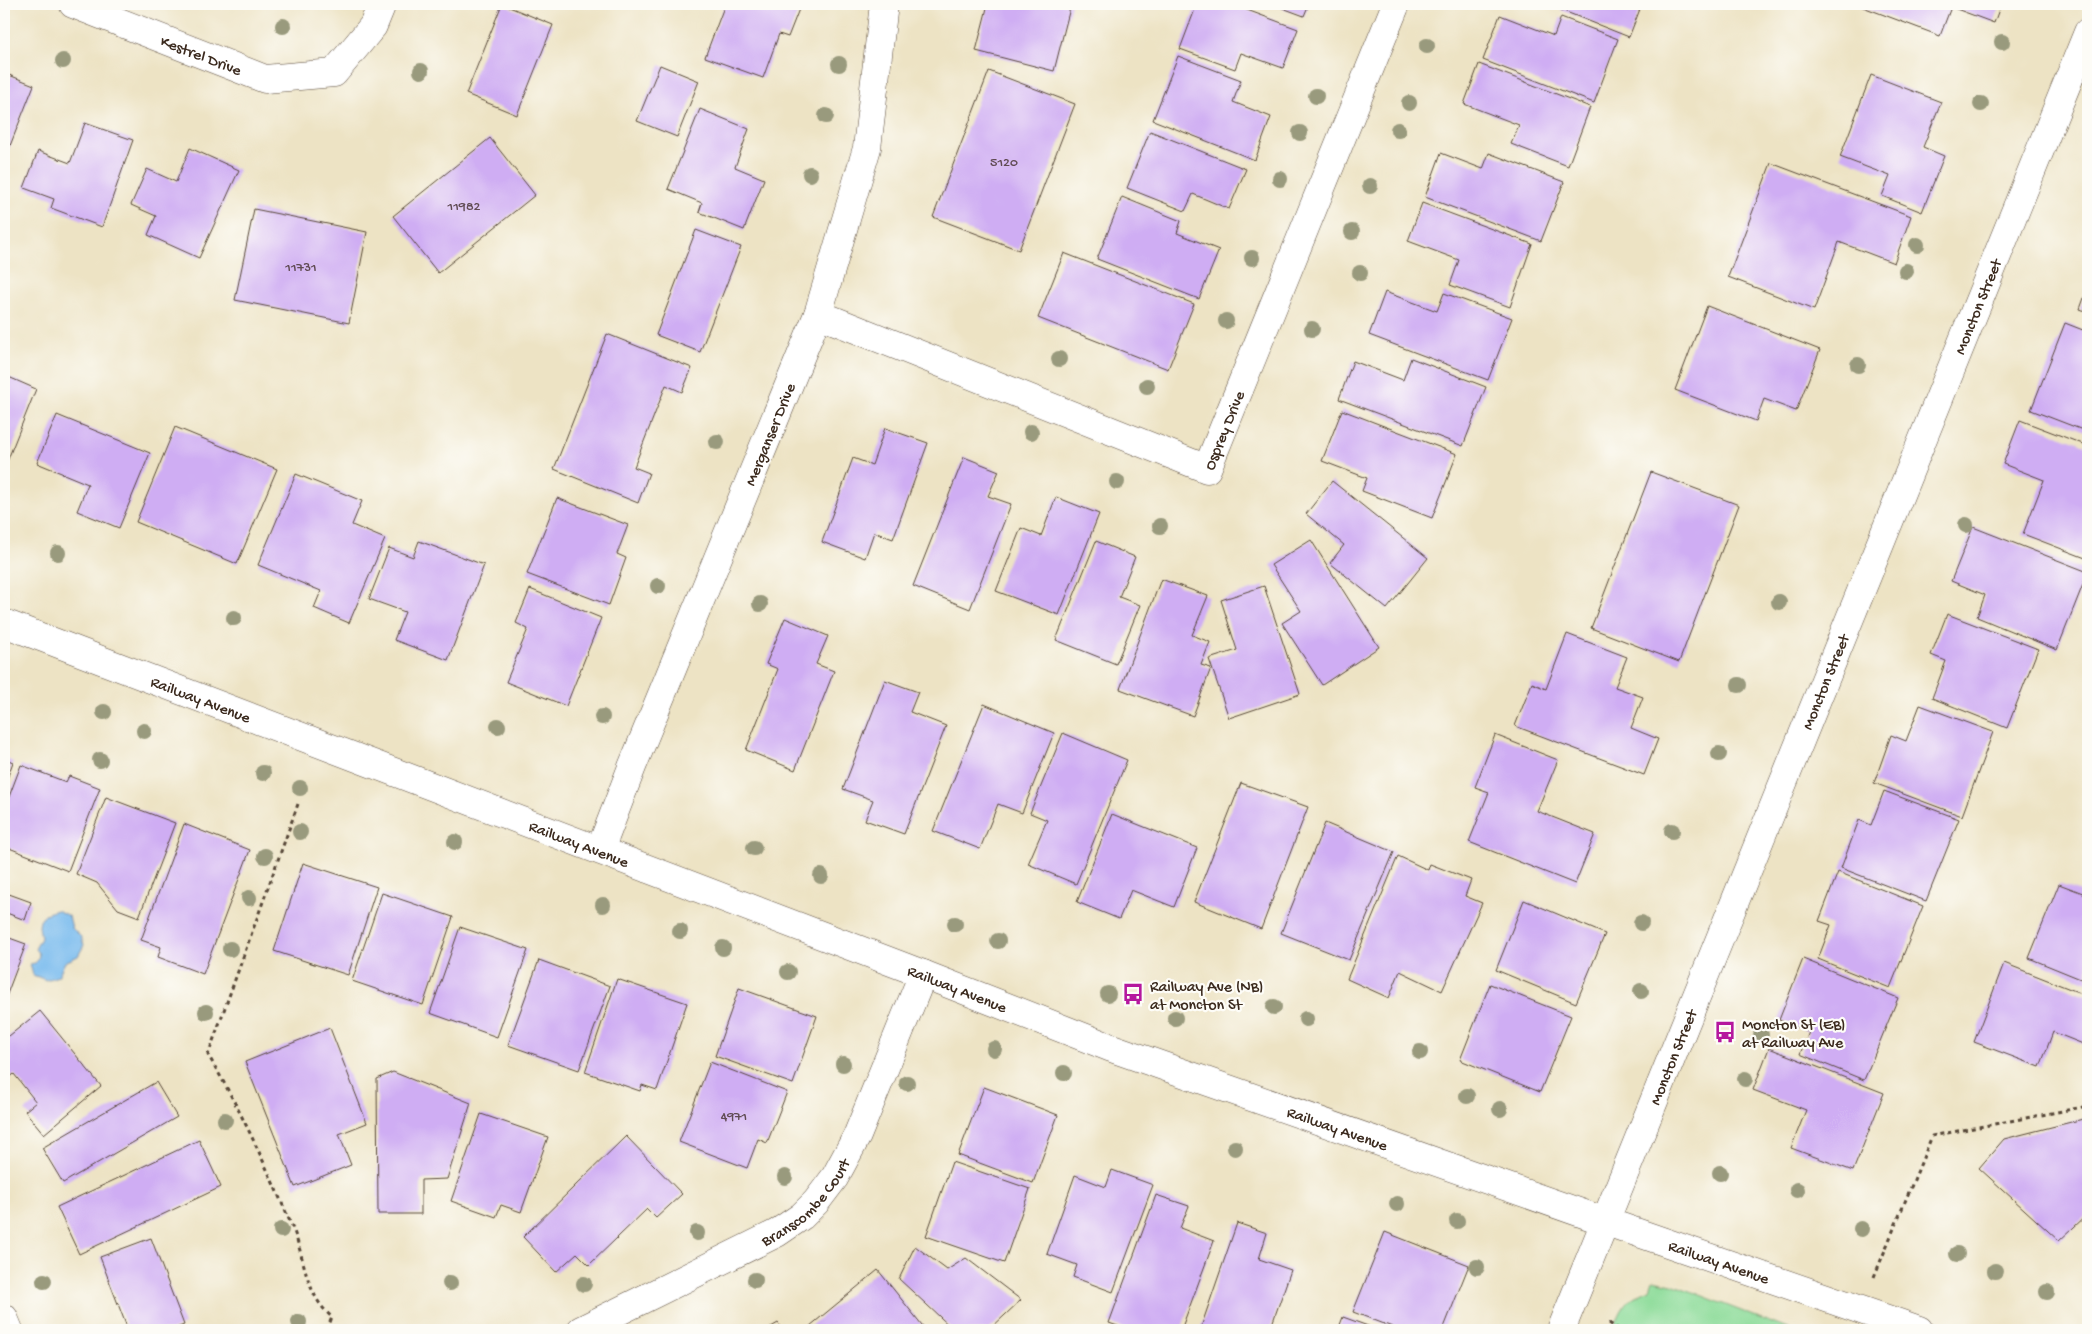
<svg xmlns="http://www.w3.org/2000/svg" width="2092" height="1334" font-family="'Gochi Hand',sans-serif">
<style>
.green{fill:#8ddc9a;stroke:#64835c}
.water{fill:#79bbee;stroke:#5a7286}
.building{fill:#cfadf3}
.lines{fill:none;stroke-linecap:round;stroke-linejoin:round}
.minor-casing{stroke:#564637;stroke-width:29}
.tertiary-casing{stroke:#564637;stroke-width:29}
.path{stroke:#564637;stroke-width:3;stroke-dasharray:4 4;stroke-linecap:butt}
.minor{stroke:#fff;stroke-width:28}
.tertiary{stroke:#fff;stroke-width:28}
.tree{fill:#999a7d}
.labels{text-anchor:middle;stroke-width:4.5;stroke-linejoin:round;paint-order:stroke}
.number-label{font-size:14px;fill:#604b53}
.street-label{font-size:16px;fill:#3b2a1e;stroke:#fdfcf7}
.poi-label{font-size:16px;fill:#3b2a1e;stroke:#fdfcf7;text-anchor:start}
</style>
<rect width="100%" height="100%" fill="#fdfcf7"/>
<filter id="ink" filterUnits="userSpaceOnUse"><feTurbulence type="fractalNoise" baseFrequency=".02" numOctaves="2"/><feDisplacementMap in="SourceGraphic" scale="10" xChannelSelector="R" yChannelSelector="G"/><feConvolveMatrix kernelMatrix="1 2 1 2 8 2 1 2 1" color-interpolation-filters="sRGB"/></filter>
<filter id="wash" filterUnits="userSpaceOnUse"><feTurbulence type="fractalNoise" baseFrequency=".0096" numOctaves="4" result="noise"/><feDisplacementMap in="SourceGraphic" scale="20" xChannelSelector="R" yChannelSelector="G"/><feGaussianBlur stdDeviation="1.12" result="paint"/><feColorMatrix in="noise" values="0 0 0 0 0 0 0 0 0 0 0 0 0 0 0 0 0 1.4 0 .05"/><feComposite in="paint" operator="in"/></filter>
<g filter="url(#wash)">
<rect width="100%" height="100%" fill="#ede3c4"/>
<!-- green -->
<path class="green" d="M1653,1280L1672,1284L1790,1330H1613C1623,1306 1625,1299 1650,1289Z"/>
<!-- water -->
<path class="water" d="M56,910L69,916L72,928L81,937L84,945L78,956L65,962L58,976L46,980L33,975L30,964L35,963L38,960L39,954L35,949L41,938L39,926L40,921L45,914Z"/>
<g id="blocks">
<!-- building -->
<path class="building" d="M502,4L553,25L517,115L466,94Z
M725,4H801L788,37L779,34L763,78L705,57Z
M988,4H1071L1054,71L976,51Z
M1197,4H1231L1298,29L1283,68L1241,53L1235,69L1180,49Z
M1272,4H1309L1304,16Z
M1563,4H1642L1629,37L1561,10Z
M1855,4H2001L1994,23L1951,7L1940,36Z
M1500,15L1554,36L1561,17L1618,39L1594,103L1483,60Z
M1178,56L1241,80L1233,102L1271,117L1255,160L1153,120Z
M1479,64L1590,107L1568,166L1511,144L1519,125L1464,104Z
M660,65L699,81L677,137L637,121Z
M989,71L1075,104L1019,250L933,217Z
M4,73L34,85L4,161Z
M1871,75L1941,102L1923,147L1944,156L1922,212L1882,196L1890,176L1840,157Z
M700,109L749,129L735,167L764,179L744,230L699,212L702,203L668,189Z
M85,123L133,140L102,227L51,208L54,199L24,188L38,151L70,163Z
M1150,131L1246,169L1229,209L1193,194L1185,211L1127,188Z
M490,138L535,195L438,273L393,216Z
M190,148L239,170L199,258L148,235L156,216L131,205L147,169L176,182Z
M1441,153L1483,169L1489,153L1564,182L1541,241L1425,197Z
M1771,163L1911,216L1894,263L1839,242L1814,310L1728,277Z
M1122,197L1181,221L1177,233L1219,250L1199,299L1097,259Z
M1422,203L1532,244L1510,307L1450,285L1459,260L1408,241Z
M254,209L367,232L349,323L235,300Z
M696,230L741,247L700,352L656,335Z
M1064,253L1194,304L1168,369L1038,318Z
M2088,287V312L2080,309Z
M1385,292L1437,311L1444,293L1512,318L1488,380L1369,335Z
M1707,306L1820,350L1796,411L1764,399L1756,421L1675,390Z
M2065,323L2088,332V432L2031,410Z
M607,334L692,368L682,392L666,385L634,467L649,473L638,503L554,469Z
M1411,358L1486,387L1463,446L1339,399L1353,361L1403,380Z
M4,375L36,389L4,469Z
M1342,410L1457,454L1432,518L1362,491L1367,478L1322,461Z
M57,415L150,453L119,528L77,511L88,484L37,463Z
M2020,420L2088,446V559L2023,534L2044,480L2003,464Z
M175,427L277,469L237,564L136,522Z
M885,428L928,443L893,539L874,532L865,558L822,542L853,458L872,465Z
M964,457L999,471L988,496L1011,504L970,609L913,586Z
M1651,472L1739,505L1679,662L1591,628Z
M296,474L362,501L352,525L385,539L349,623L314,608L321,591L258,565Z
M1332,481L1428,558L1387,609L1330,563L1344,545L1306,514Z
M1056,497L1099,514L1059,615L996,591L1021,528L1041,536Z
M557,498L628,525L617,554L626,558L609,605L527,574Z
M1973,527L2088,572L2057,650L1977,617L1985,595L1951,581Z
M1311,540L1379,647L1322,685L1282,623L1301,611L1271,565Z
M419,541L484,565L448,660L394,640L405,612L369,599L389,548L413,557Z
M1096,541L1135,557L1119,597L1140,605L1116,664L1056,640Z
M1161,579L1208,596L1192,635L1210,642L1201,665L1211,668L1193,716L1120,689Z
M1264,586L1300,694L1229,718L1209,659L1237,650L1221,600Z
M530,589L601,618L566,706L506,682L528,629L516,623Z
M1947,614L2038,649L2007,728L1932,698L1946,661L1931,655Z
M785,618L828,636L816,664L834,671L795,770L746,750L778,669L766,664Z
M1567,634L1627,657L1615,687L1643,697L1631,728L1658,739L1644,775L1515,726L1532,683L1546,689Z
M885,680L918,692L910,712L946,726L904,834L865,820L873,800L843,789Z
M984,704L1054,733L1022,813L998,804L980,849L933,831Z
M1920,705L1993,732L1962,816L1874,783L1891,735L1906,741Z
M1063,733L1127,760L1076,884L1028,864L1047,820L1030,813Z
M1495,735L1558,760L1537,811L1595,834L1575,884L1469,842L1489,792L1475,787Z
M4,758L13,762L4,787Z
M21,765L66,782L69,776L100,788L68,871L4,846V810Z
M1241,783L1308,807L1261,929L1194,902Z
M1884,791L1959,819L1926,901L1841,868L1859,820L1871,825Z
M106,797L175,823L139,917L118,909L97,883L76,874Z
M1112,814L1197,848L1174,907L1131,890L1119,919L1077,902Z
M1325,823L1394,852L1349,960L1281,933Z
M184,824L250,850L203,974L158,957L161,947L141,940Z
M1398,856L1428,870L1430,864L1471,880L1465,896L1482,903L1442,991L1400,971L1389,998L1347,979Z
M303,863L377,887L348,975L274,951Z
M1838,872L1923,906L1890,988L1818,959L1831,925L1819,921Z
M2059,884L2088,895V982L2029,958Z
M382,893L453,917L423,1005L352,981Z
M9,894L31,902L25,920L4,912Z
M1524,900L1605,934L1576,1003L1496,970Z
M460,927L528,950L497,1037L430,1013Z
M4,936L26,944L4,1002Z
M1803,959L1898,998L1864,1080L1800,1054L1809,1032L1779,1020Z
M539,960L610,986L579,1070L508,1045Z
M2004,963L2088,996V1046L2053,1032L2040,1067L1974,1042Z
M617,979L687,1003L657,1090L642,1085L640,1091L585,1072Z
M1490,984L1571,1016L1540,1092L1460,1060Z
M739,988L817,1016L793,1084L715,1056Z
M40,1011L101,1086L44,1134L25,1111L36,1102L14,1074L4,1082V1040Z
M330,1028L367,1123L339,1134L351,1165L295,1187L245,1062Z
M1769,1048L1884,1093L1853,1171L1791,1148L1806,1110L1753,1090Z
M710,1062L787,1092L767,1143L758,1139L747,1168L679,1142Z
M393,1072L471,1103L447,1179L421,1180V1214H378L377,1079Z
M156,1082L177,1117L63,1183L42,1148Z
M984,1087L1058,1115L1033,1183L958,1155Z
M481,1114L548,1137L521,1212L501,1205L496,1217L451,1201Z
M2087,1118L2088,1214L2059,1241L1979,1168L2004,1139Z
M626,1136L682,1194L656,1218L647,1209L589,1265L577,1253L556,1272L523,1237Z
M199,1140L221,1187L79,1254L57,1207Z
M952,1162L1030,1189L1004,1263L926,1236Z
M1112,1170L1153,1185L1113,1292L1073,1277L1077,1265L1047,1254L1075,1175L1106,1187Z
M1156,1195L1189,1206L1180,1228L1214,1241L1181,1330H1129L1109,1323Z
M1237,1223L1267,1233L1259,1259L1291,1270L1270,1330H1210L1201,1327Z
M1385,1232L1469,1265L1443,1330H1400L1353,1312Z
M151,1238L184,1325L171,1330H128L100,1257Z
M915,1246L947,1270L966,1258L1021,1300L989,1330H954L899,1279Z
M878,1270L926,1330H812L810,1326Z
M1343,1317L1379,1330H1338Z
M778,1323L784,1330H766Z"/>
</g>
</g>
<g filter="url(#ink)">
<use href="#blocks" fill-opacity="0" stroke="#564637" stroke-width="1"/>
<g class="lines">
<!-- minor casing -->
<g class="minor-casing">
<g id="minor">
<path id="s1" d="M73,4L265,79L334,73L373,26L382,4"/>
<path id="s2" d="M818,314L1207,469L1396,4"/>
<path id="s3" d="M600,850L632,767L818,314L867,148L884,4"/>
<path id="s4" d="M1604,1221L1919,1330"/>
<path d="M4,1318L9,1330"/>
<path id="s5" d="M581,1330L777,1233L802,1216L816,1202L835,1177L857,1136L923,974"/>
</g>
</g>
<!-- tertiary casing -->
<g class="tertiary-casing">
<g id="tertiary">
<path id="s6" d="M4,623L923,974L1109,1047L1604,1221"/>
<path id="s7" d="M1561,1330L2088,32"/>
</g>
</g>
<!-- path -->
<path class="path" d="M298,804L208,1055C240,1108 266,1166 291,1224C305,1255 304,1294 332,1317L327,1330
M1874,1277L1932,1136L2088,1106
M1609,1323L1620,1330"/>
<!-- minor -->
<use href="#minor" class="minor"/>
<!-- tertiary -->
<use href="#tertiary" class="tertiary"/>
</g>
<!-- trees -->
<g class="tree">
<circle cx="283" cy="26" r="8"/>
<circle cx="2002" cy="42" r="8"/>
<circle cx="1427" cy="46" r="8"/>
<circle cx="63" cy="61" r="8"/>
<circle cx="839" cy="64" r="8"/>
<circle cx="421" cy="71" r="8"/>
<circle cx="1316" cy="96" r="8"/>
<circle cx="1409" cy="103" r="8"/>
<circle cx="1981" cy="104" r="8"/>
<circle cx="826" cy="116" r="8"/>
<circle cx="1398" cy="130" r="8"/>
<circle cx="1300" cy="133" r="8"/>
<circle cx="810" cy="174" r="8"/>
<circle cx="1280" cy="179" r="8"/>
<circle cx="1370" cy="186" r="8"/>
<circle cx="1352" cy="232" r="8"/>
<circle cx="1917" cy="245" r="8"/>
<circle cx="1252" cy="258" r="8"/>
<circle cx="1906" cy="271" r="8"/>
<circle cx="1360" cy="273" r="8"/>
<circle cx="1226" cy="321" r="8"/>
<circle cx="1312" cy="329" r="8"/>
<circle cx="1059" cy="359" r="8"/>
<circle cx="1858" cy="365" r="8"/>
<circle cx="1147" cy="386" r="8"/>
<circle cx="1031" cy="432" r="8"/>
<circle cx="717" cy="442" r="8"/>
<circle cx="1117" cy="482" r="8"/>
<circle cx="1966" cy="525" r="8"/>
<circle cx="1160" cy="526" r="8"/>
<circle cx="58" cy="553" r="8"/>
<circle cx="658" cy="586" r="8"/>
<circle cx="1779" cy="602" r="8"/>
<circle cx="760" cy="604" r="8"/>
<circle cx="234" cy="618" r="8"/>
<circle cx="1739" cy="685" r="8"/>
<circle cx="104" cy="712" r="8"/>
<circle cx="602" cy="717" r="8"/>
<circle cx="498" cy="726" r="8"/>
<circle cx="144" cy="731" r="8"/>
<circle cx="1719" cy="754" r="8"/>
<circle cx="100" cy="760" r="8"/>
<circle cx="263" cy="773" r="8"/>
<circle cx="300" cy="788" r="8"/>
<circle cx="1672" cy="831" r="8"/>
<circle cx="300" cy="832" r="8"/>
<circle cx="455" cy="842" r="8"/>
<circle cx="754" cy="848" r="8"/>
<circle cx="265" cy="856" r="8"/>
<circle cx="821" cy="876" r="8"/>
<circle cx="249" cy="898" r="8"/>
<circle cx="603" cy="905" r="8"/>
<circle cx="1641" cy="923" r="8"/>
<circle cx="955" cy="924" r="8"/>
<circle cx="680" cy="931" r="8"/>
<circle cx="998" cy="941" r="8"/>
<circle cx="723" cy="948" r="8"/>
<circle cx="230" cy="949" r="8"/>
<circle cx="788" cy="972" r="8"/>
<circle cx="1641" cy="991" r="8"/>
<circle cx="1108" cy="994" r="8"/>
<circle cx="1274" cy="1007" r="8"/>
<circle cx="206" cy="1012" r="8"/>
<circle cx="1175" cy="1018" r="8"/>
<circle cx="1306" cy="1019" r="8"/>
<circle cx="1761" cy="1035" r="8"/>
<circle cx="994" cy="1049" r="8"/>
<circle cx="1420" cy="1052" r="8"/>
<circle cx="843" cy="1064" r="8"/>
<circle cx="1064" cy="1073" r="8"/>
<circle cx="1745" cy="1079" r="8"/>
<circle cx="907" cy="1083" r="8"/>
<circle cx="1467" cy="1096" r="8"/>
<circle cx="1500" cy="1109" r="8"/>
<circle cx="225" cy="1120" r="8"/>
<circle cx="1235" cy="1148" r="8"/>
<circle cx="1720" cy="1173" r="8"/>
<circle cx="785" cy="1177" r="8"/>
<circle cx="1797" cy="1190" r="8"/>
<circle cx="1397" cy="1204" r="8"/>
<circle cx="1457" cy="1221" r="8"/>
<circle cx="1861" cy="1229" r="8"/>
<circle cx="281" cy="1230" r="8"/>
<circle cx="697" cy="1233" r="8"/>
<circle cx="1957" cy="1254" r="8"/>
<circle cx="1477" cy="1267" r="8"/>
<circle cx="1995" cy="1271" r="8"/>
<circle cx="755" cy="1280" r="8"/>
<circle cx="44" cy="1281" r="8"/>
<circle cx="450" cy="1283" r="8"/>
<circle cx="584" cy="1284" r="8"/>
<circle cx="2047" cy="1292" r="8"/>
<circle cx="299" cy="1322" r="8"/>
</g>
</g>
<!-- icons -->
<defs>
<g id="bus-bare" transform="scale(1.725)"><path d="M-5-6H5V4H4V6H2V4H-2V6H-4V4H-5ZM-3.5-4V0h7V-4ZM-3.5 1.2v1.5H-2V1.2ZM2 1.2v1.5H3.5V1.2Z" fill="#b5179e" stroke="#fdfcf7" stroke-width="2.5" paint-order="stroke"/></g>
</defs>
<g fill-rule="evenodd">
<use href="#bus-bare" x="1133" y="994"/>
<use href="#bus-bare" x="1725" y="1032"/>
</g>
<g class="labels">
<!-- number labels -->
<g class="number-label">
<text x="1004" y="166">5120</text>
<text x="464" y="210">11982</text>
<text x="301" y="271">11731</text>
<text x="734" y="1120">4971</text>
</g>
<!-- street labels -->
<g class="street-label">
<text dy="6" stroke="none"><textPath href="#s1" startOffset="138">Kestrel Drive</textPath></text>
<text dy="6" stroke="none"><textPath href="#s7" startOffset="1105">Moncton Street</textPath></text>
<text dy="6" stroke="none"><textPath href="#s2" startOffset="461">Osprey Drive</textPath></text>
<text dy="6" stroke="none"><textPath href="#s3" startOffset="449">Merganser Drive</textPath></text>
<text dy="6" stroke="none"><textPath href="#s7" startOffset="700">Moncton Street</textPath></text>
<text dy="6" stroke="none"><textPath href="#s6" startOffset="211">Railway Avenue</textPath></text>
<text dy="6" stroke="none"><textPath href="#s6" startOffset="616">Railway Avenue</textPath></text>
<text dy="6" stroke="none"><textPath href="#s6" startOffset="1021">Railway Avenue</textPath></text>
<text dy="6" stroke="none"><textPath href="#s7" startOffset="295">Moncton Street</textPath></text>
<text dy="6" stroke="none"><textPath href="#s6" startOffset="1426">Railway Avenue</textPath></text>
<text dy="6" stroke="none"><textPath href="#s5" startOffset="261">Branscombe Court</textPath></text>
<text dy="6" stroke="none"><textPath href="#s4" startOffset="122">Railway Avenue</textPath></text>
</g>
<!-- poi labels -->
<g class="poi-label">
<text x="1150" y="991">Railway Ave (NB)<tspan x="1150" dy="18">at Moncton St</tspan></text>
<text x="1742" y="1029">Moncton St (EB)<tspan x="1742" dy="18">at Railway Ave</tspan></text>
</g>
</g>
<!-- margin -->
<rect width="2092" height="1334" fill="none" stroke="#fdfcf7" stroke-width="20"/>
</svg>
